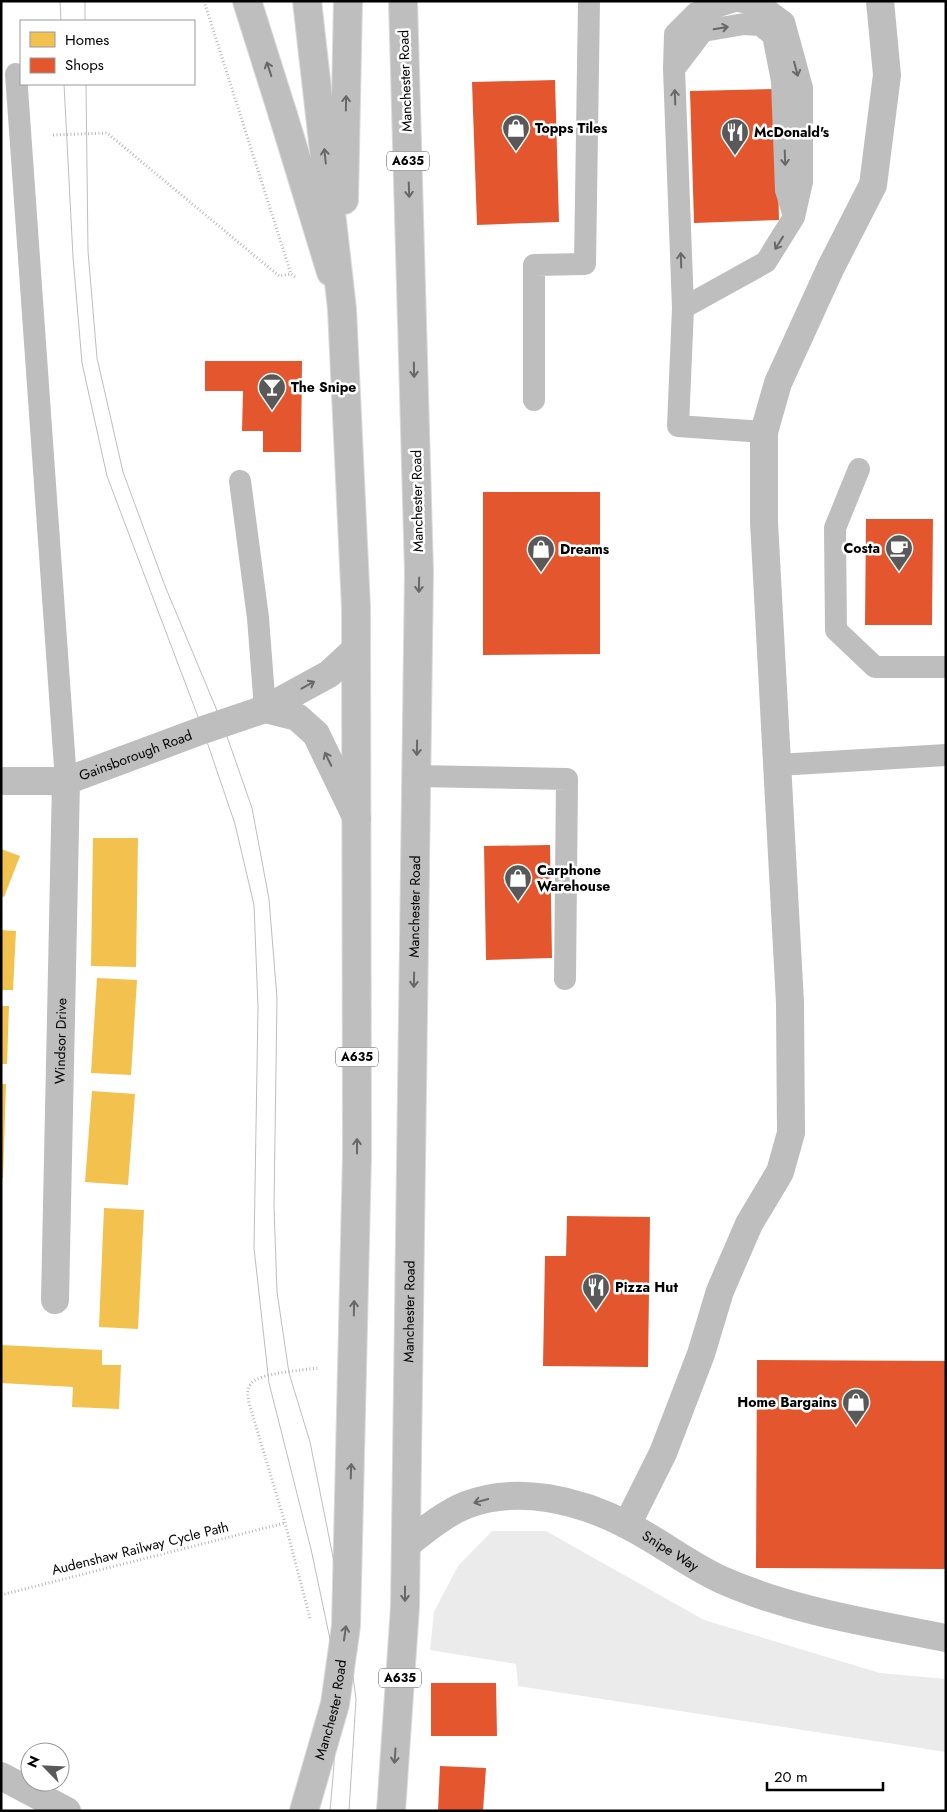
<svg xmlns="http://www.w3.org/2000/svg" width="947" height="1812" font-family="Jost,sans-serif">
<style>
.green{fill:#ebebeb}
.homes{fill:#f2c14e}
.shops{fill:#e4572e}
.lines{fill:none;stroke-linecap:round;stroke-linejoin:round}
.primary-casing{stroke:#dbdbdb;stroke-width:30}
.trunk-casing{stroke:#dbdbdb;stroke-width:30}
.path{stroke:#b9b9b9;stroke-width:3;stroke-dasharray:1 2.5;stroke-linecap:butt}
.service{stroke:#bebebe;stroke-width:22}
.minor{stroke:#bebebe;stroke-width:28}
.primary{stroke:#bebebe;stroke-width:28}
.trunk{stroke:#bebebe;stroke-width:28}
.tram{stroke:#bebebe;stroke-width:1}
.oneway{stroke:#686868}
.labels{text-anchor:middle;stroke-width:5;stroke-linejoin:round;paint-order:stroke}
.shield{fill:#fff;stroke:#4c4c4c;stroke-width:1}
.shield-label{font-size:12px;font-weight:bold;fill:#000}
.street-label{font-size:14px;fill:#000;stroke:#fff}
.poi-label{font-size:14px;font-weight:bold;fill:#000;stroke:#fff;text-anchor:start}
</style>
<rect width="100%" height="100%" fill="#fff"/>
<!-- green -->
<path class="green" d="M492,1531H546L704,1620L880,1673L946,1679V1752L518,1686L516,1664L430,1650L434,1612L458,1566Z"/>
<!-- homes -->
<path class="homes" d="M93,838H138L136,967L91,966Z
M1,849L20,856L4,897L1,896Z
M1,930L16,931L13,990H1Z
M97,978L137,980L131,1075L91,1073Z
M1,1006H9L7,1064H1Z
M1,1084H6L3,1178H1Z
M92,1091L135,1094L128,1185L85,1182Z
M104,1208L144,1210L138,1329L99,1327Z
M1,1345L102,1350V1365H121L119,1409L72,1407L73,1387L1,1383Z"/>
<!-- shops -->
<path class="shops" d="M555,80L559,222L477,225L472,82Z
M776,89L779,220L694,223L690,91Z
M205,361H302L301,452H263V431H242L243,391H205Z
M483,492H600V654L483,655Z
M866,519H933L932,625H865Z
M550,845L552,958L486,960L484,846Z
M567,1216L650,1217L648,1367L543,1366L545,1256H566Z
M757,1360L946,1361V1569L756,1568Z
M431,1683H496L497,1736H431Z
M440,1766L486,1768L483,1811H438Z"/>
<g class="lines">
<!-- primary casing -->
<g class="primary-casing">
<path id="primary" d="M283,115L331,272"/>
</g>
<!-- trunk casing -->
<g class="trunk-casing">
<g id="trunk">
<path d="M247,1L283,115"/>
<path d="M344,200L348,1"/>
<path id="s4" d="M304,1811L335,1704L346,1626L357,1155L356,607L342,309L307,1"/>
<path id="s5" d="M391,1811L405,1607L419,572L403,1"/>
</g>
</g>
<!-- path -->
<path class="path" d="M204,1L291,274L295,277
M53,135L107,133L279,276L291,274
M1,1595L285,1523
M310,1618L285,1523L249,1403C248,1396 246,1390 251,1384C258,1373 303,1370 318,1368"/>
<!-- service -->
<path class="service" d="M735,1L696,13L675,34L674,69L683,308L678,426L764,432
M674,69L703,31L744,24L760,25L773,35L782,81L786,190L793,213
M16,74L66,781
M683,308L766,262L794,217L802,182V88L784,22L761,5L737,1
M534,400V265L585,264L589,1
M859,469L835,528L836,630L875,667H946
M240,481L258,618L265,709
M778,765L946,755
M417,776L567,779L565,979"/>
<!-- minor -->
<g class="minor">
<path d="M265,709L297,717L316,734L357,819"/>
<path id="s1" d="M1,781H66L203,730L265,709L329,674L356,649"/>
<path id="s2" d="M55,1300L66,781"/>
<path d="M627,1525L663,1453L701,1354L720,1291L749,1224L780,1172L791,1133L790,1003L764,522V432L778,383L831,267L873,185L887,75L880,1"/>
<path id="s3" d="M406,1545C424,1531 444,1514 466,1505C518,1485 579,1500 627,1525C659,1541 689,1565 722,1580C792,1611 871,1623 946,1638"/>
<path d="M1,1776L67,1811"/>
</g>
<!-- primary -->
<use href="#primary" class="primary"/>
<!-- trunk -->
<use href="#trunk" class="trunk"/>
<!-- tram -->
<path class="tram" d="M60,1L61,21
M85,1V21
M64,84L73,257L82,363L107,476L203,730L235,824L254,905L258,1007L254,1248L269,1383L311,1549L335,1663L334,1765L330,1811
M86,84L88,251L97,358L123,472L165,586L223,725L252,808L269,899L277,998L274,1207L277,1292L289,1373L310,1442L345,1617L356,1699L349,1811"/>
</g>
<!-- one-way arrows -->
<defs><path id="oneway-shaft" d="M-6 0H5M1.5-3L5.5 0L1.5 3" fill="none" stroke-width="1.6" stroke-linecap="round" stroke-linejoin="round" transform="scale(1.25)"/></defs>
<g class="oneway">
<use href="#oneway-shaft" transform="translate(721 28) rotate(-10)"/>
<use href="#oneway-shaft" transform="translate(269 69) rotate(-108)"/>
<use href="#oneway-shaft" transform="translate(796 69) rotate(75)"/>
<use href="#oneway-shaft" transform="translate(675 97) rotate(-92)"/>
<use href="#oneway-shaft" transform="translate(346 103) rotate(-89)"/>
<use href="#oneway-shaft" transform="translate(325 156) rotate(-96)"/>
<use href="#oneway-shaft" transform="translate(785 158) rotate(88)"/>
<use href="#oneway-shaft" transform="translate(409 190) rotate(88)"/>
<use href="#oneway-shaft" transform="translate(779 243) rotate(122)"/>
<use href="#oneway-shaft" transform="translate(681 260) rotate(-92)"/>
<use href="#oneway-shaft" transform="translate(414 370) rotate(89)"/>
<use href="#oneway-shaft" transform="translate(419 585) rotate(91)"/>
<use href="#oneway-shaft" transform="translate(308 685) rotate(-29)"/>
<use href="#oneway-shaft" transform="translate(417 748) rotate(91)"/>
<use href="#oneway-shaft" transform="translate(328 759) rotate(-116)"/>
<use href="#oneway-shaft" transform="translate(414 980) rotate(91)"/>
<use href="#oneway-shaft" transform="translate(357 1146) rotate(-90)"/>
<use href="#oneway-shaft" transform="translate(354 1308) rotate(-89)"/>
<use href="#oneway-shaft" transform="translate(351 1471) rotate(-88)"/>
<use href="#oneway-shaft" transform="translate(481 1501) rotate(165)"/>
<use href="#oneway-shaft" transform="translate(405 1594) rotate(90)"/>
<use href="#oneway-shaft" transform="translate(345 1633) rotate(-82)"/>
<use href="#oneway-shaft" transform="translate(395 1756) rotate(94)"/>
</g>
<!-- icons -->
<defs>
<g id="shop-pin" transform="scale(1.4375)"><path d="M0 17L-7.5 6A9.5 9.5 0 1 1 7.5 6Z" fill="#595959" stroke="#fff"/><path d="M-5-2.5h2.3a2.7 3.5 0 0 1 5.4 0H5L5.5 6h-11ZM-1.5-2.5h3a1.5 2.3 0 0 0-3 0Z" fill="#fff"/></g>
<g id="restaurant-pin" transform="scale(1.4375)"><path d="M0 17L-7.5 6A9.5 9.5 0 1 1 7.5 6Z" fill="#595959" stroke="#fff"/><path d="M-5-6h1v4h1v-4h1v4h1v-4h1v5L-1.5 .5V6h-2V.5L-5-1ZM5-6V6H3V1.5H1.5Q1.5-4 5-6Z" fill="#fff"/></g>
<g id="bar-pin" transform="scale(1.4375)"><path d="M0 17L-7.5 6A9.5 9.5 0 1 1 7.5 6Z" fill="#595959" stroke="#fff"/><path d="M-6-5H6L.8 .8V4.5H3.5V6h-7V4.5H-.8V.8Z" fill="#fff"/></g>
<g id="cafe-pin" transform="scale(1.4375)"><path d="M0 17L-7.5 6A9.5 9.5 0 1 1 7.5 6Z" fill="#595959" stroke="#fff"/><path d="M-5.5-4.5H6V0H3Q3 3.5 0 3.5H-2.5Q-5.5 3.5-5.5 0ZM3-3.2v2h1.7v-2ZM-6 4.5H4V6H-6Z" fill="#fff"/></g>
</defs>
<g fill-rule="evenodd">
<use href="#shop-pin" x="516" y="128"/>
<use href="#restaurant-pin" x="735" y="132"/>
<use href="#bar-pin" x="272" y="387"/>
<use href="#cafe-pin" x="899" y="548"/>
<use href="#shop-pin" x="541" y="549"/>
<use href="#shop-pin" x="518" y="878"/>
<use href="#restaurant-pin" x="596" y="1287"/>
<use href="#shop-pin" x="856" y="1402"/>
</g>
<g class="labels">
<!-- shield labels -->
<g class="shield">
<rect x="387" y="151.5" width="42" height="19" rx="4"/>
<rect x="336" y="1047.5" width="42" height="19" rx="4"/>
<rect x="379" y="1668.5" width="42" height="19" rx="4"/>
</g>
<g class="shield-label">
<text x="408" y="165">A635</text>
<text x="357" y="1061">A635</text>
<text x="400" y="1682">A635</text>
</g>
<!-- street labels -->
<g class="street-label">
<text transform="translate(405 81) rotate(-92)" y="5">Manchester Road</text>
<text transform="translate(417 501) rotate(-91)" y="5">Manchester Road</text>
<text dy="5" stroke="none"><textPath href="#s1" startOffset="139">Gainsborough Road</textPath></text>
<text dy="5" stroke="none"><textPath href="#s5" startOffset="905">Manchester Road</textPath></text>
<text dy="5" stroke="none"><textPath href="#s2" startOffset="259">Windsor Drive</textPath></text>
<text dy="5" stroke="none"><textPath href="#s5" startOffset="500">Manchester Road</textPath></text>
<text transform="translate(140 1548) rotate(-14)" y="5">Audenshaw Railway Cycle Path</text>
<text dy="5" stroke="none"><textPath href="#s3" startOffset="290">Snipe Way</textPath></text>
<text dy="5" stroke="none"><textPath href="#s4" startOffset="105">Manchester Road</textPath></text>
</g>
<!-- poi labels -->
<g class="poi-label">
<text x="535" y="133">Topps Tiles</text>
<text x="754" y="137">McDonald's</text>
<text x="291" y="392">The Snipe</text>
<text x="880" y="553" text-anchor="end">Costa</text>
<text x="560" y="554">Dreams</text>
<text x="537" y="875">Carphone<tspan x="537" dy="16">Warehouse</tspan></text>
<text x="615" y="1292">Pizza Hut</text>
<text x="837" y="1407" text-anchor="end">Home Bargains</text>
</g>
</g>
<!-- border -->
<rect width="947" height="1812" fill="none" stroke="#000000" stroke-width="5"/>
<!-- legend -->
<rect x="20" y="20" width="175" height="65" fill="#ffffff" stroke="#999999"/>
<rect x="30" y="32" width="25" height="15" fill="#f2c14e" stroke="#999999"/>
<text x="65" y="45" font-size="15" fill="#000000">Homes</text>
<rect x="30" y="58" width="25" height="15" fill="#e4572e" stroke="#999999"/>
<text x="65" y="70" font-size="15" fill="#000000">Shops</text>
<!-- north arrow -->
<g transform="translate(45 1767) rotate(294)"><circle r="24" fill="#ffffff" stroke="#999999"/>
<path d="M0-4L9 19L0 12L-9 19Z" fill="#595959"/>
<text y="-8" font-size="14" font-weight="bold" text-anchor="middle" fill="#000000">N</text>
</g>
<!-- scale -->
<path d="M767 1782v8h116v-8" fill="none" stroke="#000000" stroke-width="2.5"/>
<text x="774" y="1782" font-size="15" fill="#000000" stroke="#ffffff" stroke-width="4" paint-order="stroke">20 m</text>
</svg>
